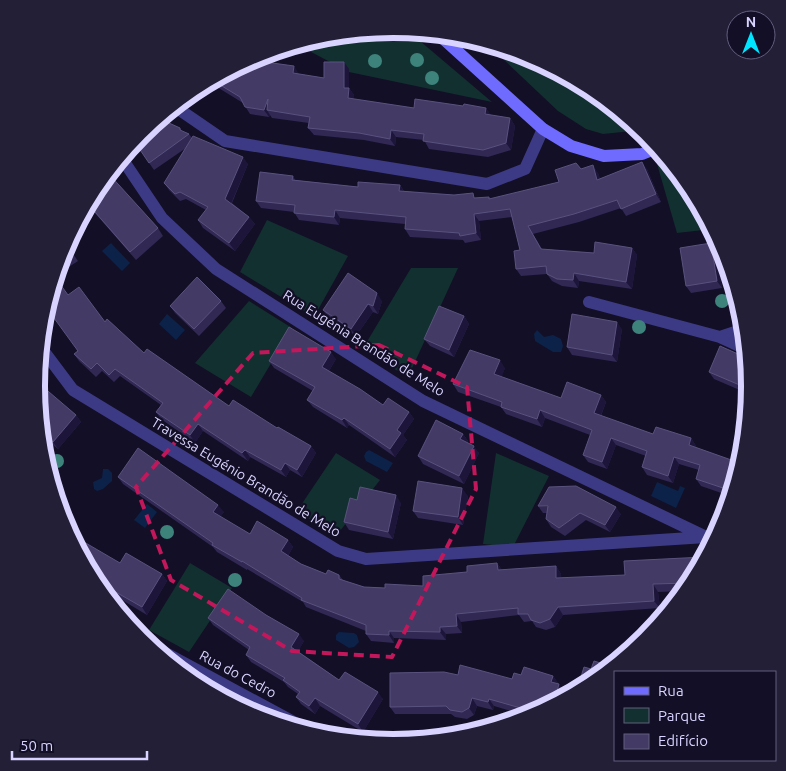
<svg xmlns="http://www.w3.org/2000/svg" width="786" height="771" font-family="Ubuntu,sans-serif">
<style>
.green{fill:#12302f}
.water{fill:#0c2248}
.lines{fill:none;stroke-linecap:round;stroke-linejoin:round}
.street{stroke:#3d3a85;stroke-width:12}
.secondary{stroke:#6f6bff;stroke-width:12}
.tree{fill:#3d827b}
.wall{fill:#312854}
.shaded-wall{fill:#1d163a}
.building{fill:#433a66;stroke:#5a527e}
.marked{fill:none;stroke:#c2185b;stroke-width:4;stroke-dasharray:10 6;stroke-linejoin:round}
.labels{text-anchor:middle;stroke-width:4.5;stroke-linejoin:round;paint-order:stroke}
.street-label{font-size:14px;fill:#d9d4ff;stroke:#130f26}
.rim{fill:none;stroke:#d9d4ff;stroke-width:6}
</style>
<rect width="100%" height="100%" fill="#130f26"/>
<!-- green -->
<path class="green" d="M393,29L407,30L492,102L349,72L296,44L324,36Z
M513,51L530,56L591,89L642,130L603,134L586,129L558,111L503,59Z
M666,159L690,188L712,229L677,233L657,164Z
M267,220L348,256L314,317L240,272Z
M411,268H458L408,377L362,350Z
M249,301L292,328L251,397L195,363Z
M336,453L380,480L336,536L297,511Z
M496,453L549,476L513,547L483,544Z
M190,563L232,588L189,652L149,630Z"/>
<!-- water -->
<path class="water" d="M111,243L130,263L122,271L102,251Z
M167,314L185,330L176,340L159,324Z
M537,330L544,337L553,335L561,339L563,346L561,352H553L535,341L534,334Z
M369,450L393,463L387,472L366,461L364,456L366,452Z
M103,469H108L112,473V481L103,489L97,491L94,489L93,482L102,478Z
M657,482L678,491L680,486L685,488L676,508L651,496Z
M147,504L157,512L145,528L134,520Z
M339,632L354,633L357,635L359,642L354,647L349,648L336,640V635Z"/>
<g class="lines">
<!-- street -->
<path class="street" d="M174,106L225,141L487,184L525,169L543,129
M121,157L162,218L216,269L423,401L704,536
M589,302L720,337L746,349
M720,337L744,329
M40,346L73,390L338,551L366,559L706,537
M147,643L314,733"/>
<!-- secondary -->
<path class="secondary" d="M437,33L543,129L571,146L604,156L642,154L657,148"/>
</g>
<!-- trees -->
<g class="tree">
<circle cx="417" cy="60" r="7"/>
<circle cx="375" cy="61" r="7"/>
<circle cx="432" cy="78" r="7"/>
<circle cx="722" cy="301" r="7"/>
<circle cx="639" cy="327" r="7"/>
<circle cx="57" cy="461" r="7"/>
<circle cx="167" cy="532" r="7"/>
<circle cx="235" cy="580" r="7"/>
</g>
<!-- wall -->
<path class="wall" d="M242,64L253,70L299,74L324,78L349,69V88L354,95L353,99L414,108L491,115L510,118L515,126L511,150L488,157L429,149L424,140L396,137L395,146L364,140L314,135L308,128L309,123L272,118L270,115L269,117L250,114L243,103L212,84L210,86L205,83Z
M169,123L180,128L182,131L189,134L192,138L248,164L232,203L249,217L255,224L235,251L203,228L198,220L206,210L186,199L180,201L169,190L164,183L186,148L154,170L134,141Z
M581,169L598,173L600,179L647,169L661,202L626,216L621,208L579,222L533,234L542,249L594,253L632,248L637,255L632,289L579,281L578,288L562,286L552,281L547,274L521,276L516,269L520,250L512,217L479,221L481,240L465,243L463,240L410,237L405,229V224L340,218L339,225L299,220L294,212L261,208L256,201L293,176L295,180L358,187L400,185L404,191L477,198L489,197L490,199L559,182Z
M97,187L158,228L163,236L136,260L87,204Z
M66,244L78,261L55,276L64,249Z
M716,251L722,288L691,293L686,286Z
M68,295L105,322L144,353L229,406L311,446L316,453L302,477L290,470L286,477L250,457L248,461L203,431L195,443L161,419L156,412L161,405L120,376L114,382L102,371L96,377L79,361L74,354L77,351Z
M221,301L226,308L199,336L175,313L170,306Z
M382,301L378,314L373,312L356,336L328,317L323,310Z
M464,316L469,324L454,357L430,346L424,339Z
M622,329L617,362L572,355L567,347Z
M336,359L329,371L383,405L409,412L414,419L403,435L407,440L395,457L349,425L347,428L313,407L307,400L313,391L274,368L269,361Z
M505,368L501,377L561,398L601,395L606,402L601,416L653,434L691,438L696,446L695,447L737,462L740,466L730,496L701,486L696,479L699,470L679,464L673,483L647,475L642,467L646,456L616,445L607,469L588,462L583,455L590,435L545,418L542,427L506,414L501,407L458,392L453,384Z
M709,372L750,386L749,394L714,379Z
M36,385L76,415L81,422L58,449L41,435Z
M463,434L468,441L467,443L479,453L464,484L423,464L418,456Z
M118,477L224,512L220,517L250,534L288,540L293,547L288,556L301,564L326,574L339,575L343,580L364,587L385,588L423,586L497,563L502,570L556,566L561,574V578L625,575L704,557L689,584L684,591L658,592L660,608L563,615L555,627L546,630L536,627L532,621L524,622L519,615L461,622L462,633L446,634V640L394,638V643L371,641L366,634V631L306,607L303,602L247,569V570L217,552L213,547L123,484Z
M468,496L463,525L418,518L413,511Z
M357,500L401,503L393,539L349,530L344,522Z
M538,506L621,514L610,532L586,520L565,536L551,527L546,519L547,513H543Z
M71,537L120,563L162,574L167,581L147,615L112,594L107,586L94,579Z
M208,618L304,641L298,651L339,680L383,699L363,732L320,706L315,714L301,704L296,697L298,694L288,687L284,682L251,662L246,655L249,650L213,625Z
M458,675L512,679L521,675L553,676L558,683V684L564,692L563,697L527,716L494,706L493,710L477,706L474,715L467,719L455,717L451,714H395L390,707Z"/>
<!-- shaded-wall -->
<path class="shaded-wall" d="M344,62L349,69V88L354,95L353,105L348,98L344,88Z
M294,66L299,74L293,73Z
M268,99L267,110L270,115L269,117L264,110Z
M486,108L491,115L485,114Z
M510,118L515,126L511,150L506,143Z
M391,130L396,137L395,146L390,139Z
M243,157L248,164L230,206L225,199Z
M642,162L647,169L661,202L656,194Z
M593,165L598,173L603,187L597,180Z
M400,185L405,193L399,191Z
M335,210L340,218L339,225L334,217Z
M474,214L479,221L481,240L476,233Z
M249,217L255,224L235,251L229,243Z
M711,243L716,251L722,288L717,281Z
M632,248L637,255L632,289L626,282Z
M574,273L579,281L578,288L573,280Z
M377,293L382,301L378,314L373,306Z
M368,304L373,312L356,336L351,329Z
M464,316L469,324L454,357L449,350Z
M617,322L622,329L617,362L612,355Z
M331,352L336,359L327,374L322,367Z
M500,360L505,368L500,382L494,374Z
M601,395L606,402L599,420L594,413Z
M540,410L545,418L542,427L537,419Z
M409,412L414,419L403,435L407,440L395,457L390,449L397,430Z
M76,415L81,422L58,449L53,442Z
M344,418L349,425L347,428L342,420Z
M198,424L203,431L195,443L190,435Z
M463,434L468,441L465,447L460,439Z
M611,438L616,445L607,469L602,462Z
M691,438L696,446L694,452L689,445Z
M311,446L316,453L302,477L297,470Z
M474,446L479,453L464,484L459,476Z
M245,450L250,457L248,461L242,453Z
M674,457L679,464L673,483L668,476Z
M737,462L740,466L738,473L735,468Z
M285,463L290,470L286,477L281,470Z
M462,488L468,496L463,525L458,517Z
M396,495L401,503L393,539L388,532Z
M218,505L224,512L218,520L213,512Z
M616,507L621,514L610,532L605,525Z
M288,540L293,547L286,559L281,551Z
M497,563L502,570H498Z
M556,566L561,574L562,585L556,578Z
M162,574L167,581L147,615L142,607Z
M653,584L658,592L660,608L654,601Z
M558,607L563,615L555,627L550,619Z
M456,614L461,622L462,633L457,626Z
M440,627L446,634V640L440,632Z
M389,631L394,638V643L389,635Z
M299,634L304,641L297,654L291,647Z
M553,676L558,683L556,689L551,682Z
M559,684L564,692L563,697L554,702Z
M378,692L383,699L363,732L358,724Z
M315,698L320,706L315,714L309,706Z
M472,698L477,706L474,715L469,708Z
M489,699L494,706L493,710L488,702Z
M533,702L539,710L532,713L531,711Z"/>
<!-- building -->
<path class="building" d="M258,61L294,66L293,73L324,78V62H344V88H349L348,98L414,108L415,99L463,106L464,104L486,108L485,114L510,118L506,143L483,150L423,141L424,134L391,130L390,139L359,133L308,128L310,117L267,110L268,99L264,110L245,107L240,97L212,80L242,64L253,70Z
M163,115L169,123L180,128V130L189,134L149,163L134,141L141,133Z
M193,136L243,157L225,199L249,217L229,243L198,220L208,207L180,192L175,194L164,183Z
M642,162L656,194L621,209L617,200L574,214L528,226L541,249L594,253L595,242L632,248L626,282L574,273L573,280L557,279L547,274L546,266L516,269L514,251L520,250L510,209L474,214L476,233L460,236L459,233L405,229L406,217L335,210L334,217L294,213L295,205L256,201L260,172L293,176L292,180L358,187V182L400,185L399,191L454,195L473,193L474,198L489,197V199L559,182L555,170L576,163L581,169L593,165L597,180Z
M108,173L158,228L130,252L88,204L97,187Z
M711,243L717,281L686,286L680,248Z
M66,244L73,253L59,263L64,249Z
M348,273L377,293L373,306L368,304L351,329L323,310Z
M55,277L68,295L79,287L105,322L107,319L144,353L147,349L229,406L233,400L277,428L278,427L311,446L297,470L285,463L281,470L245,450L242,453L198,424L190,435L156,412L163,403L115,369L109,375L97,363L91,369L74,354L78,351L46,307Z
M197,277L221,301L194,329L170,306Z
M439,306L464,316L449,350L424,339Z
M572,314L617,322L612,355L567,347Z
M289,327L331,352L322,367L360,389L383,405L388,398L409,412L397,430L401,433L390,449L344,418L342,420L307,400L315,387L269,361Z
M720,346L747,358L749,389L709,372Z
M470,350L500,360L494,374L561,398L567,382L601,395L594,413L653,434L656,427L691,438L689,445L737,462L735,468L738,470L732,491L696,479L700,465L674,457L668,476L642,467L647,451L611,438L602,462L583,455L592,430L540,410L537,419L501,407L502,402L453,384Z
M36,385L40,388L42,386L76,415L53,442L41,432Z
M436,420L463,434L460,439L474,446L459,476L418,456Z
M138,448L218,505L213,512L250,534L257,521L288,540L281,551L301,564L326,574L328,570L339,575V579L364,587L385,588V584L423,586V576L467,572V566L497,563L498,570L556,566V578L625,575L624,561L704,557L690,583L653,584L654,601L558,607L550,619L540,623L531,620L528,614H518V608L456,614L457,626L440,627V632L389,631V635L366,634V625L301,600L302,598L242,561V562L212,545L213,543L118,477Z
M418,481L462,488L458,517L413,511Z
M576,486L616,507L605,525L580,513L559,528L546,519L548,506H538L549,487Z
M360,487L396,495L388,532L344,522L350,498L357,500Z
M72,535L120,563L126,553L162,574L142,607L107,587L109,583L90,572L71,537Z
M228,589L266,615L299,634L291,647L339,680L345,672L378,692L358,724L315,698L309,706L296,697L300,692L283,680L285,678L246,655L250,647L208,618Z
M616,659H619L614,663Z
M594,661L610,666L591,682L577,690L584,667L591,669Z
M460,665L512,679L514,673L521,675L524,667L553,676L551,682L559,684L554,702L546,706L533,702L531,711L489,699L488,702L472,698L469,708L462,712L450,710L446,706L390,707V673L444,672L458,675Z"/>
<!-- marked area -->
<path class="marked" d="M379,345L467,387L476,489L392,657L292,651L171,580L136,487L253,353Z"/>
<g class="labels">
<!-- street labels -->
<g class="street-label">
<text transform="translate(364 343) rotate(32)" y="5">Rua Eugénia Brandão de Melo</text>
<text transform="translate(246 477) rotate(31)" y="5">Travessa Eugénio Brandão de Melo</text>
<text transform="translate(238 674) rotate(28)" y="5">Rua do Cedro</text>
</g>
</g>
<!-- crop -->
<path d="M0 0H786V771H0ZM45 386a348 348 0 1 1 696 0a348 348 0 1 1-696 0Z" fill="#231f37" fill-rule="evenodd"/>
<path class="rim" d="M45 386a348 348 0 1 1 696 0a348 348 0 1 1-696 0Z"/>
<!-- legend -->
<rect x="614" y="671" width="162" height="90" fill="#130f26" stroke="#625e7d"/>
<rect x="624" y="687" width="25" height="8" fill="#6f6bff" stroke="#625e7d"/>
<text x="658" y="696" font-size="15" fill="#d9d4ff">Rua</text>
<rect x="624" y="708" width="25" height="15" fill="#12302f" stroke="#625e7d"/>
<text x="658" y="721" font-size="15" fill="#d9d4ff">Parque</text>
<rect x="624" y="734" width="25" height="15" fill="#433a66" stroke="#625e7d"/>
<text x="658" y="746" font-size="15" fill="#d9d4ff">Edifício</text>
<!-- north arrow -->
<g transform="translate(751 35)"><circle r="24" fill="#130f26" stroke="#625e7d"/>
<path d="M0-4L9 19L0 12L-9 19Z" fill="#00e5ff"/>
<text y="-8" font-size="14" font-weight="bold" text-anchor="middle" fill="#d9d4ff">N</text>
</g>
<!-- scale -->
<path d="M12 751v8h135v-8" fill="none" stroke="#d9d4ff" stroke-width="2.5"/>
<text x="20" y="751" font-size="15" fill="#d9d4ff" stroke="#130f26" stroke-width="4" paint-order="stroke">50 m</text>
</svg>
